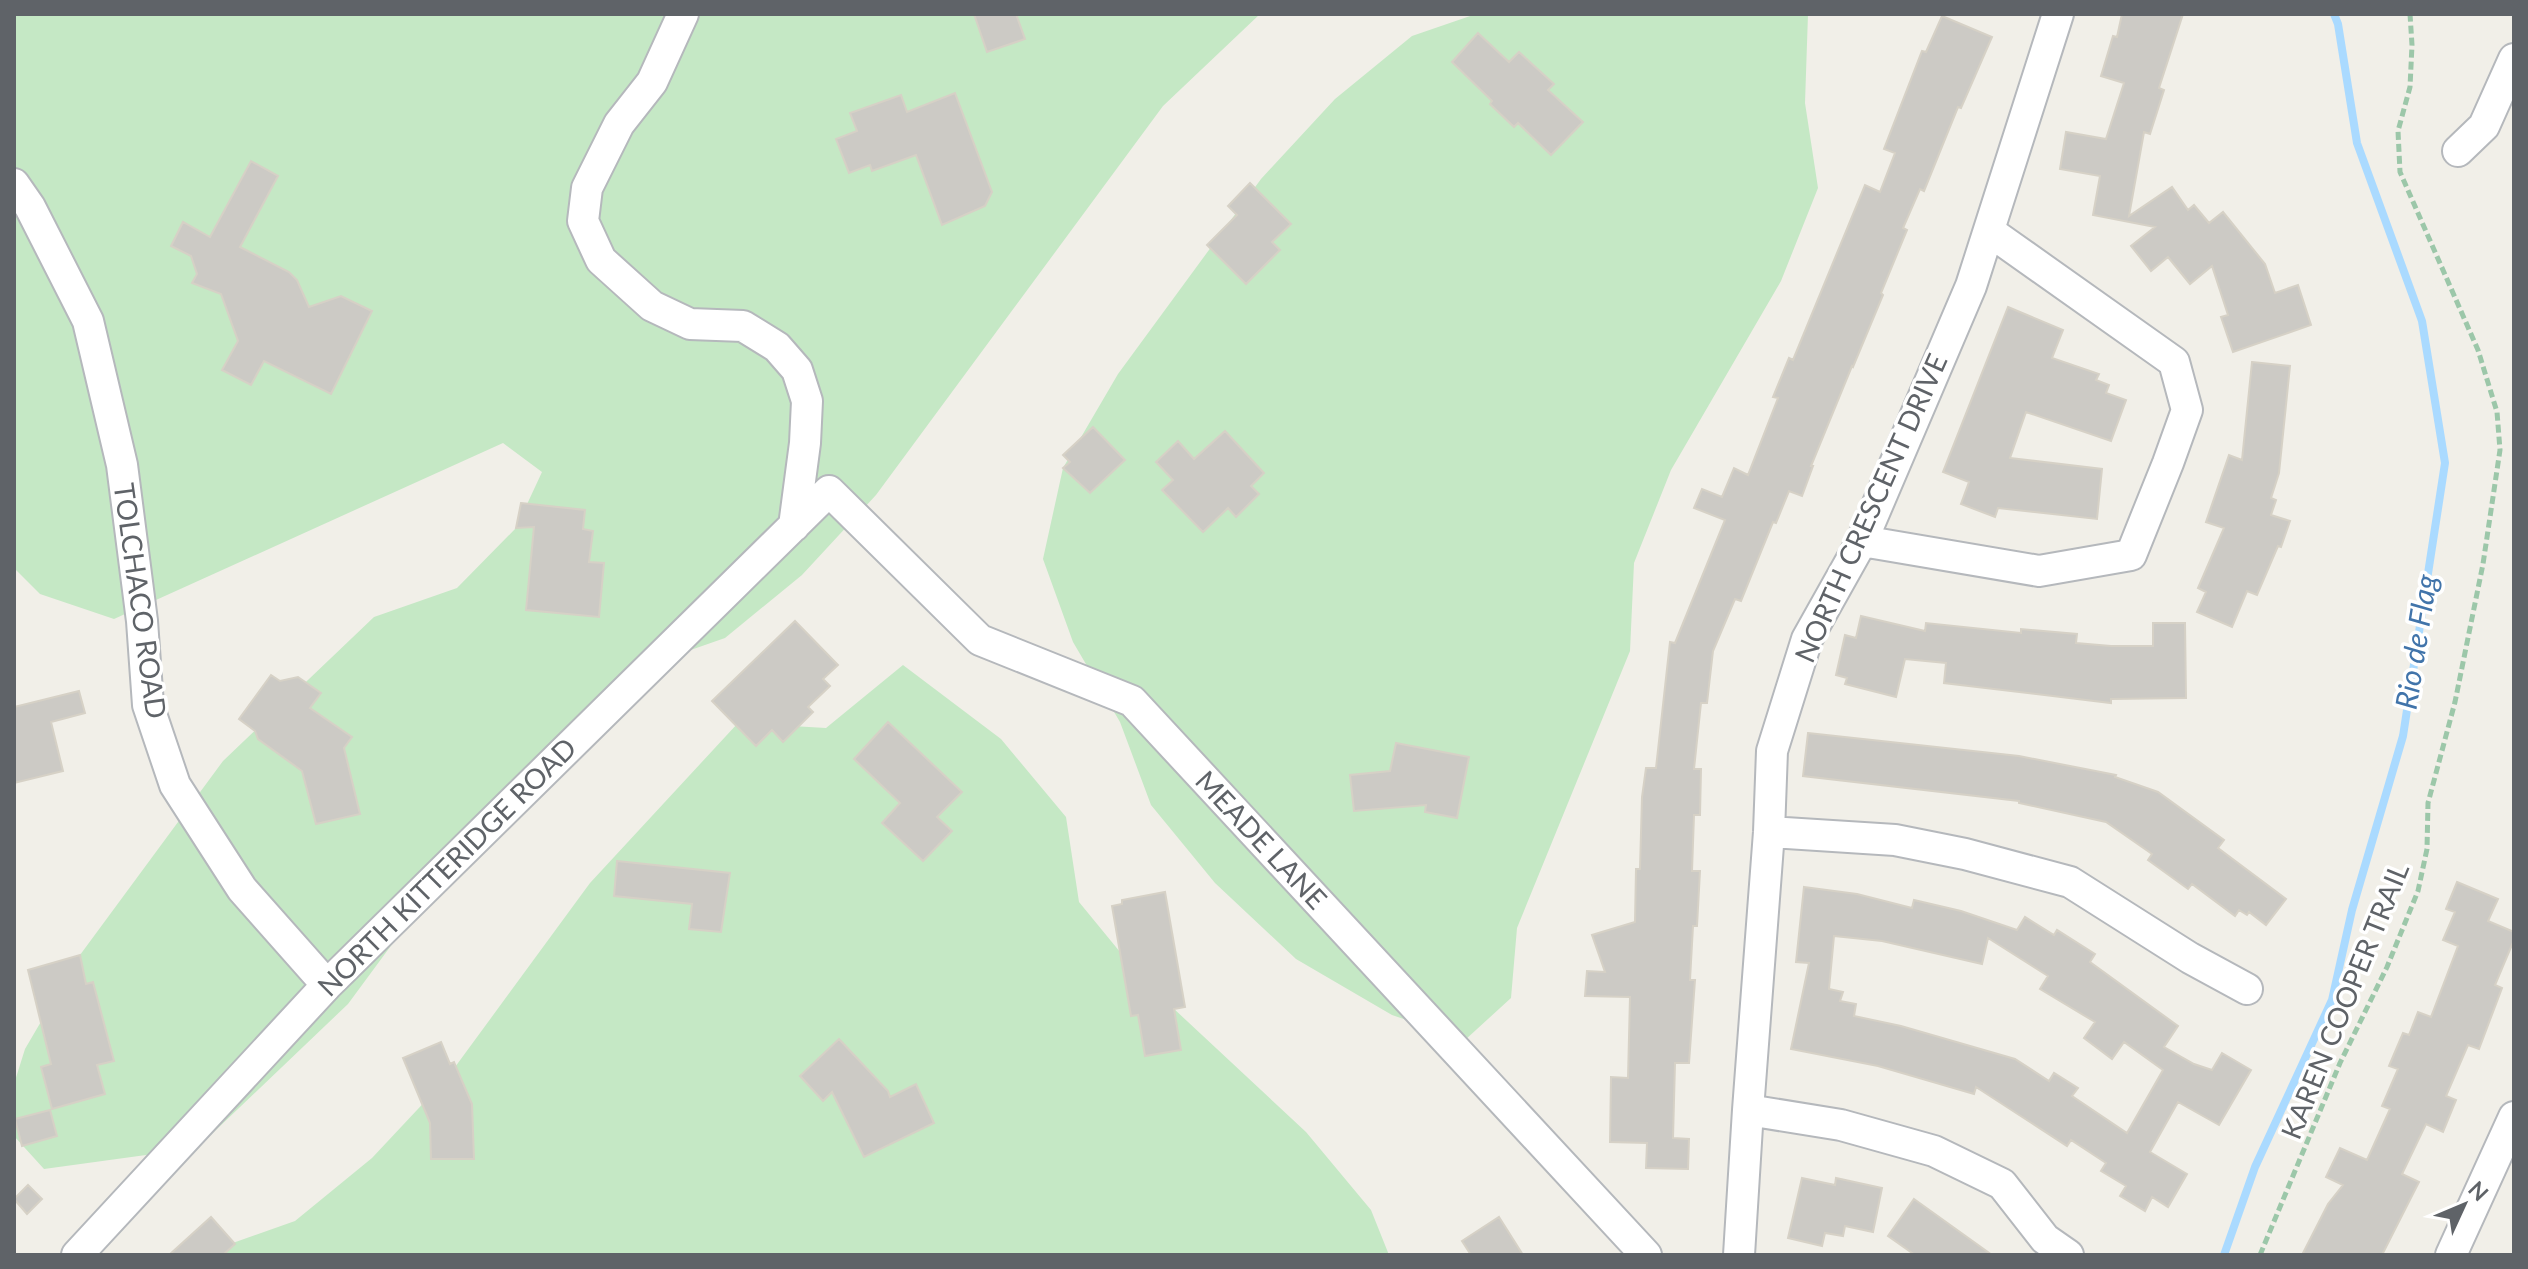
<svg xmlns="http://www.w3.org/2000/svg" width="2528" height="1269" font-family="Lato,sans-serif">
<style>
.green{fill:#c5e8c5}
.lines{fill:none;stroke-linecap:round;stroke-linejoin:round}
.stream{stroke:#aadaff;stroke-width:8}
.building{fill:#cccac5;stroke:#d6d1c6;stroke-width:2;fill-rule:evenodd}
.street-casing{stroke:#b5b8bc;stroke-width:34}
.path{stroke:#9cc7a9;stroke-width:5;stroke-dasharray:8 4;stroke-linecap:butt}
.street{stroke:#fff;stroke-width:30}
.labels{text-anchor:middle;stroke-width:7;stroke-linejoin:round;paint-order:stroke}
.street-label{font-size:28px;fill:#5f6368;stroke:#fff}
.water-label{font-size:30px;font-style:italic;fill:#4174aa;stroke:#fff}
</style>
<rect width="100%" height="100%" fill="#f1efe8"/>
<!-- green -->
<path class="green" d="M14,14H1260L1163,106L876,495L802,575L725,638L642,667L491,810L348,1004L197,1148L44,1169L14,1136V1084L25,1049L80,955L223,761L374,617L457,588L516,528L542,472L503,443L114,619L40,594L14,568Z
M1476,14H1808L1805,103L1818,188L1781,281L1671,470L1634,563L1630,651L1517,928L1511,998L1465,1040L1392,1015L1296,959L1215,883L1151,805L1120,722L1073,642L1043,559L1063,468L1118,374L1261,179L1335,99L1412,36Z
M903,665L1001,739L1066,817L1079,902L1143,980L1306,1132L1371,1210L1389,1255H208L213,1250L295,1221L372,1158L447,1078L590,883L738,723L826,728Z"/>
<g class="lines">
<!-- stream -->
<path class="stream" d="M2224,1255L2255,1167L2332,1000L2352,910L2403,736L2445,463L2422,321L2357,143L2338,24L2334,14"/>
</g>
<!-- building -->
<path class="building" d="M974,14H1016L1025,39L987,52Z
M2122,14H2183L2159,88L2164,90L2150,134L2144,132L2129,216L2172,187L2188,210L2194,205L2209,223L2223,212L2265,264L2275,293L2298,285L2311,325L2233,352L2221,317L2228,315L2212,266L2190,284L2168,257L2151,271L2131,246L2155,227L2093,215L2100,176L2060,169L2066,132L2106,139L2124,83L2101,76L2113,36L2117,37Z
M1942,16L1992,37L1961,108L1958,107L1924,191L1920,189L1903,228L1907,230L1881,293L1883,295L1853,367L1852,366L1811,466H1813L1802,496L1789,491L1776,523L1773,522L1741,601L1735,599L1713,651L1707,703H1701L1694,769H1701L1700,815H1694L1692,871H1700L1697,926H1693L1690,980H1695L1689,1063H1675L1673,1138L1689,1139L1688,1169L1646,1168L1647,1143L1610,1142L1611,1077L1628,1078L1630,997L1585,996L1587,971L1605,972L1592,935L1635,922L1636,869H1640L1642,797L1646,768H1656L1670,642L1675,643L1725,520L1694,508L1702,489L1722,497L1734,468L1748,475L1778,398L1773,397L1789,358L1793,360L1865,185L1880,192L1895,153L1884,149L1922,51L1926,52Z
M1478,33L1509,62L1519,52L1554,84L1548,90L1583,122L1551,155L1518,123L1514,127L1490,104L1492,101L1452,62Z
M955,93L992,192L985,206L942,225L916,155L872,171L870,165L849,173L836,139L857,131L850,113L901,95L907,112Z
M251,161L278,176L240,247L289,272L297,280L309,307L341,296L372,311L331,394L264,361L251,385L222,370L238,341L221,294L192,283L197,274L191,256L171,246L183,222L210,237Z
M1250,183L1291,224L1272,242L1280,250L1246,284L1207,245L1237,215L1228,206Z
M2008,307L2063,330L2052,358L2099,374L2096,380L2109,385L2106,393L2126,400L2111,441L2026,412L2010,458L2102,469L2097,519L1998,508L1995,517L1961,504L1969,482L1943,472Z
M2252,362L2290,366L2279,473L2271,498L2276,500L2271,515L2290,521L2281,547L2278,546L2257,595L2247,591L2232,627L2197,612L2206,592L2198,588L2224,528L2206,522L2229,455L2242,460Z
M1093,427L1125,460L1090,493L1063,468L1070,462L1063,455Z
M1225,431L1264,473L1251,486L1259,494L1236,517L1228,508L1203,532L1162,490L1173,480L1156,462L1178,441L1194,459Z
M521,503L585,510L583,529L593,531L589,562L604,563L599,617L526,610L534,527L516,528Z
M1861,616L1925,631L1926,623L2021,633V629L2077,634L2076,643L2111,646H2153V623H2185L2186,698L2111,699V703L1944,683L1946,663L1905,659L1896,697L1845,684L1847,678L1836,675L1845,635L1856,638Z
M795,621L838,665L823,679L830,686L808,707L813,712L783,742L772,730L756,746L712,701Z
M271,675L280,681L298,677L321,693L310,708L352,737L344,748L360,814L316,824L302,771L258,739L255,731L239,719Z
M79,691L85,713L51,722L63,771L14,783V707Z
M888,722L962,792L937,817L952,831L923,861L882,823L900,803L854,759Z
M1808,733L2019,756L2116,775L2115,777L2158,792L2224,840L2218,848L2286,899L2266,925L2249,912L2247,915L2239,910L2235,916L2192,884L2188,889L2148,860L2152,854L2106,822L2019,803V801L1803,776Z
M1396,743L1469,757L1457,818L1425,812L1426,805L1354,811L1350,775L1390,771Z
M617,861L730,873L721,932L689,929L692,904L614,896Z
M2457,882L2498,899L2488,921L2514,932V940L2495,985L2502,988L2479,1049L2468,1045L2446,1096L2456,1100L2443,1132L2426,1124L2402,1174L2419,1182L2382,1255H2302L2328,1204L2343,1185L2326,1177L2340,1148L2367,1160L2390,1109L2382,1106L2398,1069L2389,1066L2403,1033L2409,1035L2418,1012L2431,1017L2458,946L2443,940L2455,912L2446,909Z
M1804,887L1857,894L1912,908L1914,900L1961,911L2017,930L2025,917L2054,935L2057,930L2095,954L2090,962L2178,1026L2164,1047L2194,1064L2212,1070L2222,1053L2251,1070L2219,1125L2178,1102L2150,1152L2187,1174L2168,1207L2152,1197L2145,1211L2120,1196L2126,1186L2101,1171L2106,1163L2071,1140L2067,1146L1976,1087L1974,1094L1878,1066L1791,1049L1809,963L1796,962ZM1834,936L1882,941L1982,964L1988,938L2048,976L2040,989L2095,1022L2084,1038L2112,1059L2124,1042L2163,1070L2127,1133L2072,1096L2078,1088L2054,1073L2049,1081L2015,1059L1901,1026L1854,1016L1856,1004L1840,1001L1843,992L1829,989Z
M1165,892L1185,1007L1174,1009L1181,1050L1145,1056L1138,1015L1131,1016L1112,906L1122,904V900Z
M80,955L86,984L93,982L114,1061L97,1065L105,1094L52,1109L41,1067L51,1064L28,970Z
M839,1039L888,1091L890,1097L916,1084L934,1123L864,1157L832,1092L823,1101L800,1076Z
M441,1042L450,1064L454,1062L472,1104L474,1159H431L430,1123L403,1058Z
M50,1110L57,1136L22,1146L15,1119Z
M1802,1178L1835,1185L1836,1178L1882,1188L1873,1232L1845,1226L1843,1236L1825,1233L1822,1246L1788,1238Z
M28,1185L42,1199L27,1214L14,1199Z
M1914,1199L1992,1255H1915L1888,1236Z
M211,1217L235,1244L223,1255H169Z
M1499,1217L1523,1255H1471L1462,1241Z"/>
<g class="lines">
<!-- street casing -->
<g class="street-casing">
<path id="street" d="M683,14L652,82L619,124L587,188L583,221L601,260L652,306L690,324L743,326L777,347L797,370L807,401L805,443L794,526
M2458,151L2484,126L2514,59
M14,184L30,207L88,321L122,465L142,621L148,705L175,785L242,889L327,985
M1862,541L2039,571L2131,555L2168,463L2187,410L2174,362L1989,231
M1769,832L1895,840L1965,854L2070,882L2190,958L2247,989
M1748,1110L1841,1125L1934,1151L2002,1184L2045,1239L2068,1255
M77,1255L327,985L829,491L980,640L1132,701L1646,1255
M1739,1255L1748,1110L1769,832L1772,751L1807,639L1862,541L1971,286L2058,14
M2451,1255L2514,1117"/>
</g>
<!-- path -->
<path class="path" d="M2260,1255L2340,1063L2387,967L2418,891L2427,849L2428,803L2455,702L2483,564L2500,450L2497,412L2478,350L2400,172L2398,131L2410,87L2412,45L2410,14"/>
<!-- street -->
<use href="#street" class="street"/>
</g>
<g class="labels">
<!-- street labels -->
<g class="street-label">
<text transform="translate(1871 508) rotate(-66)" y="10">NORTH CRESCENT DRIVE</text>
<text transform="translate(140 601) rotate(82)" y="10">TOLCHACO ROAD</text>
<text transform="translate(1261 840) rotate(47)" y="10">MEADE LANE</text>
<text transform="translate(447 867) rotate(-45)" y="10">NORTH KITTERIDGE ROAD</text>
<text transform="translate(2345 1001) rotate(-68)" y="10">KAREN COOPER TRAIL</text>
</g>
<!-- water labels -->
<g class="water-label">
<text transform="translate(2417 642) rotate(-81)" y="10">Rio de Flag</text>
</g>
</g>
<!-- border -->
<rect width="2528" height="1269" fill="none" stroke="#5f6368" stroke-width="32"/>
<!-- north arrow -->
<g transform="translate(2464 1205) rotate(46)" stroke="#ffffff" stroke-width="6" paint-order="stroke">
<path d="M0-6L14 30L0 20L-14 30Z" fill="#5f6368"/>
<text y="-12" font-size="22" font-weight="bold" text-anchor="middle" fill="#5f6368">N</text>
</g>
</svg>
